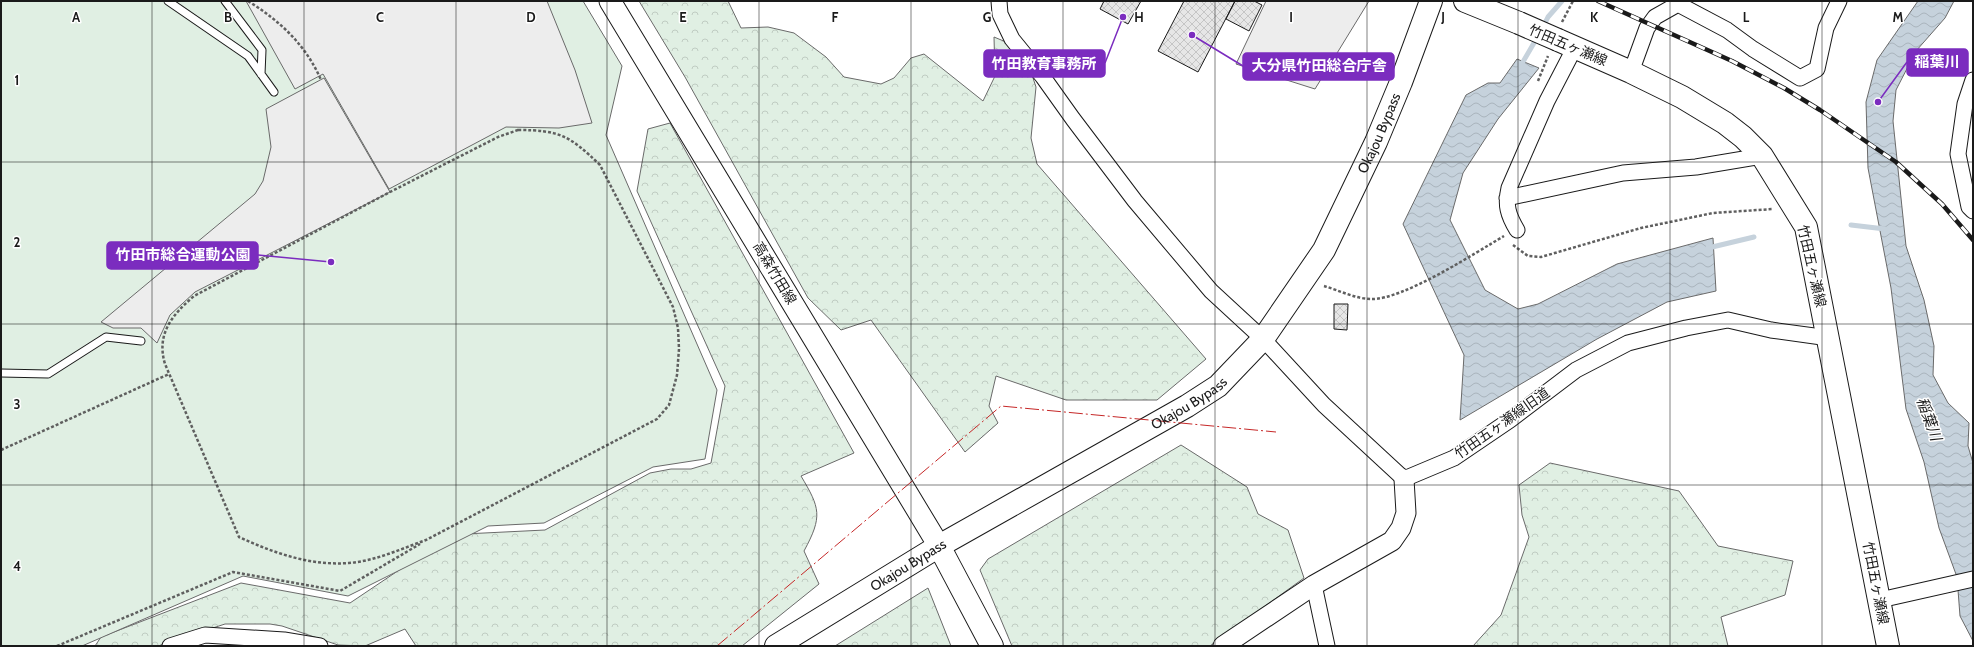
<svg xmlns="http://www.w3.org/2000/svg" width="1974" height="647" font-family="Cabin,'Noto Sans JP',sans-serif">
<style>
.forest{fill:url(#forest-crowns);stroke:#6a6a6a}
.green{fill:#e0efe3;stroke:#6a6a6a}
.parking{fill:#ededed;stroke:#6a6a6a}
.water{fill:url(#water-waves);stroke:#6a6a6a}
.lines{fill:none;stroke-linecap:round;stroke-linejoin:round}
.stream{stroke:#c6d2dc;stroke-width:5}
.building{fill:url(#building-cross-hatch);stroke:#1a1a1a}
.service-casing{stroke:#1a1a1a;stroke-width:9}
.minor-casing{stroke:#1a1a1a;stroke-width:17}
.tertiary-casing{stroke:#1a1a1a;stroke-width:21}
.secondary-casing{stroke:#1a1a1a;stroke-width:23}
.primary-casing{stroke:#1a1a1a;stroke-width:24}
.trunk-casing{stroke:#1a1a1a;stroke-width:24}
.path{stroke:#5f5f5f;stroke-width:2.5;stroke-dasharray:3 2;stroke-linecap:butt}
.service{stroke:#fff;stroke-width:7}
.minor{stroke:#fff;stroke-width:15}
.tertiary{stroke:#fff;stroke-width:19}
.secondary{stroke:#fff;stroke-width:21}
.primary{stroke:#fff;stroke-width:22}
.trunk{stroke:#fff;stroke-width:22}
.rail-casing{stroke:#1a1a1a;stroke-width:4.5}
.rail{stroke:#fff;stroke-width:3;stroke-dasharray:9;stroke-linecap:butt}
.primary-bridge-casing{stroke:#1a1a1a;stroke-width:24;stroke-linecap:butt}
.primary-bridge{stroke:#fff;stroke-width:22}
.power{stroke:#c62828;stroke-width:1;stroke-dasharray:14 3 2 3;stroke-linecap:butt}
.grid{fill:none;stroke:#1a1a1a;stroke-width:1;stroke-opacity:0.55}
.labels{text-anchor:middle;stroke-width:3;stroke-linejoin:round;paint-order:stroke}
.street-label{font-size:14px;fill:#1a1a1a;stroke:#fff}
.water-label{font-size:15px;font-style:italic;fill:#1a1a1a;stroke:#fff}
.grid-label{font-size:13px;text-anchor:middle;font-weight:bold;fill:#1a1a1a;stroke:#fff;stroke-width:3;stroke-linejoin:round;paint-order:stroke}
.leader{fill:none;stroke:#7b2cbf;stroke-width:1.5}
.callout-dot{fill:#7b2cbf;stroke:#fff;stroke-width:1.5}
.callout{fill:#7b2cbf;stroke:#7b2cbf;stroke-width:1.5}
.callout-label{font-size:15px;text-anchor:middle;font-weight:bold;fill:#fff}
</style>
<defs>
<pattern id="forest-crowns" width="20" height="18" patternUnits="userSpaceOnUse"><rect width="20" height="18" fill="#e0efe3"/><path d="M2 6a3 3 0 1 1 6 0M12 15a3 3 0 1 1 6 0" fill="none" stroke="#c0ccc2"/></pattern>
<pattern id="water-waves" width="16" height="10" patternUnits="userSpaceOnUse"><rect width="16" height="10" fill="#c6d2dc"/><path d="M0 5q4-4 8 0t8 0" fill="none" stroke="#aab4bc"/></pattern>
<pattern id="building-cross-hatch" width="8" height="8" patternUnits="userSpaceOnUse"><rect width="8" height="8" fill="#e6e6e6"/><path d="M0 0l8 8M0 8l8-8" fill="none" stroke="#c5c5c5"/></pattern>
</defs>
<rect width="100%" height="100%" fill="#fff"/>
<!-- forest -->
<path class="forest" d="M639,1H728L741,28L768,27L794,33L826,57L844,77L881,84L894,78L911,58L924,54L983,101L995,76L994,37L1006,42L1032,75L1036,87L1031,138L1037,164L1206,359L1157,400H1066L996,376L989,406L998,423L965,452L871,320L841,330L808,298L685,77Z
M670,123L854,453L801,476C820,508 823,516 804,551L819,584L742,646H416L405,629L365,646L338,645L282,626L270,624H225L158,646H95L101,637L241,583L350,603L420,556L464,534L545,530L650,473L671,469H691L711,463L725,386L637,191L648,129Z
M1181,445L1247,487L1258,514L1288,530L1304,578L1210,646H1012L980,570L988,559Z
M1550,463L1679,491L1718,546L1793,561L1785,595L1721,617L1728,646H1473L1501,615L1529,537L1522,515L1519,485Z
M928,588L951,646H835Z"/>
<!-- green -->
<path class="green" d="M1,1H583L622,66L606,135L717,390L705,459L653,467L544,523L488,526L348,596L243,576L82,646H1Z"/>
<!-- parking -->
<path class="parking" d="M246,1H547L575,70L592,123L559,128L506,127L389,189L323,74L295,89Z
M1266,1H1369L1315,89L1236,64Z
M324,78L390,192L195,292L170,315L157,343L141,328H113L101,322L255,194L263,181L271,147L266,109Z"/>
<!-- water -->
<path class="water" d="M1918,1H1954L1945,18L1916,51L1896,90L1893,121L1906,246L1924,300L1934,346L1933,375L1948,403L1969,423L1968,446L1973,463V641L1960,616L1957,577L1939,528L1924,462L1906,409L1891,288L1868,168L1866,102L1877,60Z
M1517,59L1539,68L1498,119L1463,173L1450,220L1485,290L1518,309L1538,304L1617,264L1713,238L1716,291L1667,302L1597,339L1460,420L1464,355L1403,224L1466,95L1488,83H1500Z"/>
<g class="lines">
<!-- stream -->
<path class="stream" d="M1543,27L1548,17L1562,1
M1520,67L1538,36
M1851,225L1885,229
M1708,248L1754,237"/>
</g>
<!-- building -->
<path class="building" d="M1104,1H1141L1128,24L1100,9Z
M1184,1H1235L1198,72L1158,51Z
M1235,1H1254L1262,5L1249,31L1226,19Z
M1334,304H1348L1347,330L1334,329Z"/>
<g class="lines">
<!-- service casing -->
<g class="service-casing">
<path id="service" d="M168,1L248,56L274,92
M225,1L262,50L261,74
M1,373L48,374L106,337L141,341"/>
</g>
<!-- minor casing -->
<g class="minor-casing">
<path id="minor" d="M999,1L1000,14L1012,39L1043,77L1073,119L1135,201L1211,291L1263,339L1324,405L1404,479L1454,458L1510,420L1576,370L1628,343L1686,328L1728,320L1771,330L1829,338
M1631,72L1647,28L1655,17L1678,4L1727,30L1753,49L1800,78L1817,69L1826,28L1839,1
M1973,80L1965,104L1958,154L1969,207L1973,211
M1507,198L1623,173L1696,167L1762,156
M1517,230C1508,215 1505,205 1509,188L1547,101L1575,47
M1314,585L1327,646
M1880,600L1973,579
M170,646L205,635L284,640L320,646"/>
</g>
<!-- tertiary casing -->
<g class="tertiary-casing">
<path id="tertiary" d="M1223,646L1314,585L1392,541L1401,528L1406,513L1404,479"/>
</g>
<!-- secondary casing -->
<g class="secondary-casing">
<path id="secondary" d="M610,1L939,546"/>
</g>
<!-- primary casing -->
<g class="primary-casing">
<path id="primary" d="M1465,1L1519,23
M1558,40L1631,72L1682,97L1725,123L1743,137L1762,156L1806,227L1888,646
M939,546L992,646"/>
</g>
<!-- trunk casing -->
<g class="trunk-casing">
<g id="trunk">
<path id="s1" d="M776,646L939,546L1187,406L1218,386L1263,339L1324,250L1376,142L1401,82L1431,1"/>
</g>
</g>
<!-- path -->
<path class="path" d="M248,1C280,21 306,45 321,80
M1562,22L1573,1
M1538,81L1548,56
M518,130C560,130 570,136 600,165L673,307L678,328L679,349L677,375L669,405L657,419L426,540C401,549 375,561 349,563C310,566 274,553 239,537L165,364C156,334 172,315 194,296L390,192L498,137Z
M1513,245L1528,256L1541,257L1641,228L1713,213L1773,209
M1324,286C1338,290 1356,299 1371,299C1403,300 1475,253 1504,236
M1,450L169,374
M57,646L233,572L340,591L420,544"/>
<!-- service -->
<use href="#service" class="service"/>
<!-- minor -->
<use href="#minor" class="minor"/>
<!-- tertiary -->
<use href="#tertiary" class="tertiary"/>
<!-- secondary -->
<use href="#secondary" class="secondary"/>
<!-- primary -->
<use href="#primary" class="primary"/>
<!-- trunk -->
<use href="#trunk" class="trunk"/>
<!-- rail casing -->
<g class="rail-casing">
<path id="rail" d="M1598,1L1732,61L1784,88L1820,110L1896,162L1942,204L1973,240"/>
</g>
<!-- rail -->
<use href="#rail" class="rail"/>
<!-- primary-bridge casing -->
<g class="primary-bridge-casing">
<path id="primary-bridge" d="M1519,23L1558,40"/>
</g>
<!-- primary-bridge -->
<use href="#primary-bridge" class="primary-bridge"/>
<!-- power -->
<path class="power" d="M717,646L1001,406L1276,432"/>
</g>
<!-- grid -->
<path class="grid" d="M152,1V646M304,1V646M456,1V646M607,1V646M759,1V646M911,1V646M1063,1V646M1215,1V646M1367,1V646M1518,1V646M1670,1V646M1822,1V646M1,162H1973M1,324H1973M1,485H1973"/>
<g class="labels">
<!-- street labels -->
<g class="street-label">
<text transform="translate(1568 45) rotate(23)" y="5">竹田五ヶ瀬線</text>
<text dy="5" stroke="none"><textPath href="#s1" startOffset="815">Okajou Bypass</textPath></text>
<text transform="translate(1812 266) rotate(77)" y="5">竹田五ヶ瀬線</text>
<text transform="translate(775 273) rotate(59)" y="5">高森竹田線</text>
<text dy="5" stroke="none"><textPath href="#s1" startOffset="479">Okajou Bypass</textPath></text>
<text transform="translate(1502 423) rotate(-35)" y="5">竹田五ヶ瀬線旧道</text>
<text dy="5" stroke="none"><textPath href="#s1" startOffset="155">Okajou Bypass</textPath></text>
<text transform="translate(1876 583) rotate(79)" y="5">竹田五ヶ瀬線</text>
</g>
<!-- water labels -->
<g class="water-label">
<text transform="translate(1929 419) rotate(70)" y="5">稲葉川</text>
</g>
</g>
<g class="grid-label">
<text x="76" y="22">A</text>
<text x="228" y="22">B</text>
<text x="380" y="22">C</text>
<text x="531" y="22">D</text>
<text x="683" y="22">E</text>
<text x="835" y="22">F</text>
<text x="987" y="22">G</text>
<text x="1139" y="22">H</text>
<text x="1291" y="22">I</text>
<text x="1443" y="22">J</text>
<text x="1594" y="22">K</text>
<text x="1746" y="22">L</text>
<text x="1898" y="22">M</text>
<text x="17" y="85">1</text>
<text x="17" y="247">2</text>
<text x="17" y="409">3</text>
<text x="17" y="571">4</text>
</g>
<!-- callouts -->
<path class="leader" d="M1878 102L1907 62M1123 17L1105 63M1192 35L1243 66M331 262L258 255"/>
<g class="callout-dot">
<circle cx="1878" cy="102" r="4"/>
<circle cx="1123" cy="17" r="4"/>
<circle cx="1192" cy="35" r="4"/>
<circle cx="331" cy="262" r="4"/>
</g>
<g class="callout">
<rect x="1907" y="49" width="61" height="27" rx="4"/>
<rect x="984" y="50" width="121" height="27" rx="4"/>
<rect x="1243" y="53" width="151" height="27" rx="4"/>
<rect x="107" y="242" width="151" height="27" rx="4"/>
</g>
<g class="callout-label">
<text x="1937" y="67">稲葉川</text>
<text x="1044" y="69">竹田教育事務所</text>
<text x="1319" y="71">大分県竹田総合庁舎</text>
<text x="183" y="260">竹田市総合運動公園</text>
</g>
<!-- border -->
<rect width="1974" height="647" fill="none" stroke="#1a1a1a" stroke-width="4"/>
</svg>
